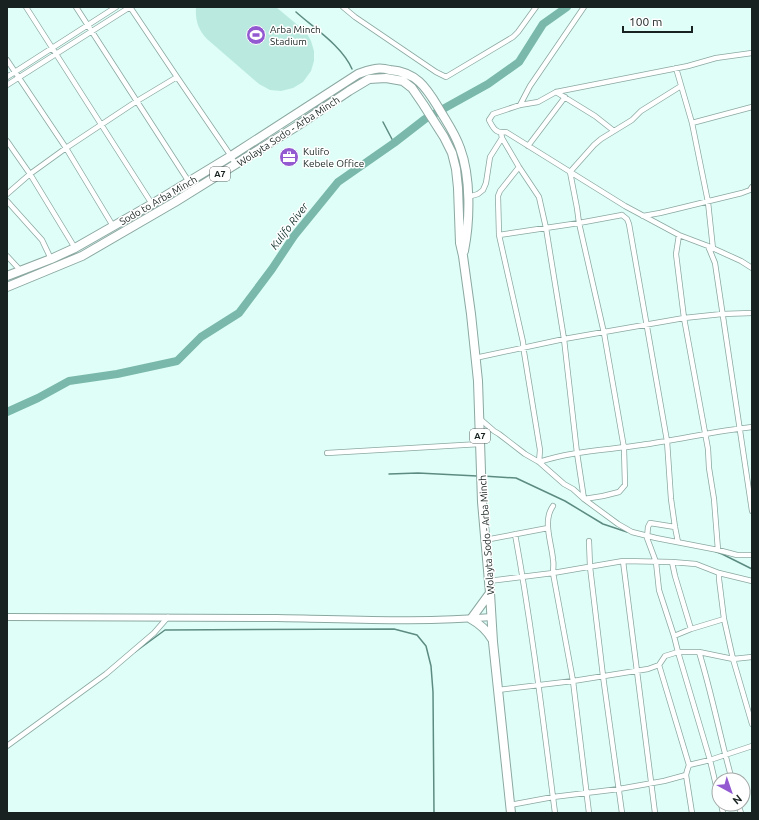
<svg xmlns="http://www.w3.org/2000/svg" width="759" height="820" font-family="Ubuntu,sans-serif">
<style>
.grass{fill:#baeadf}
.lines{fill:none;stroke-linecap:round;stroke-linejoin:round}
.stream{stroke:#5c8b82;stroke-width:1.5}
.river{stroke:#79b8ab;stroke-width:8}
.street-casing{stroke:#8ba8a1;stroke-width:6}
.secondary-casing{stroke:#8ba8a1;stroke-width:8}
.highway-casing{stroke:#8ba8a1;stroke-width:10}
.street{stroke:#fff;stroke-width:4.5}
.secondary{stroke:#fff;stroke-width:6}
.highway{stroke:#fff;stroke-width:8}
.labels{text-anchor:middle;stroke-width:3;stroke-linejoin:round;paint-order:stroke}
.shield{fill:#fff;stroke:#5d6564;stroke-width:1}
.shield-label{font-size:9px;font-weight:bold;fill:#182321}
.poi-label{font-size:10px;fill:#182321;stroke:#fff;text-anchor:start}
.street-label{font-size:10px;fill:#182321;stroke:#fff}
.water-label{font-size:11px;font-style:italic;fill:#15352f;stroke:#fff}
</style>
<rect width="100%" height="100%" fill="#dffef7"/>
<!-- grass -->
<path class="grass" d="M196,7H276L306,32L311,41L314,51V61L311,71L303,82L293,88L281,91L270,90L259,84L207,39C198,30 195,20 196,7Z"/>
<g class="lines">
<!-- stream -->
<path class="stream" d="M296,12C315,29 342,46 352,69
M383,122L394,143
M389,474L418,473L477,476
M483,476L516,478L565,501L603,524L627,532
M714,551L722,554L752,569
M135,652L165,630L394,629L417,635L426,646L431,666L433,692L434,813"/>
<!-- river -->
<path class="river" d="M7,412L38,398L69,381L117,374L177,361L201,337L239,313L272,269L294,236L338,182L394,143L425,119L488,84L519,62L543,24L567,7"/>
<!-- street casing -->
<g class="street-casing">
<path id="street" d="M26,7L152,204
M76,7L189,182
M130,7L177,77L231,156L235,164
M343,7L355,17L436,72L446,77L513,37L518,32L536,7
M752,53L716,58L688,66L556,92L538,102L520,105L493,114L489,120C493,128 496,134 506,132L625,206L679,235L708,246L741,261L752,268
M7,60L66,148L113,226
M676,68L692,123L708,202L713,249
M7,77L116,7
M7,85L130,7
M556,92L595,116L614,131
M520,105L530,86L584,7
M692,123L752,107
M501,133L502,138L519,167L539,197L546,228L564,339L577,453L584,499
M7,141L30,174L75,248
M528,146L565,97
M519,167L500,191L498,196L499,235L523,342L524,352L540,450L539,462
M7,194L30,174L66,148L137,101L177,77
M468,197L478,194L483,190L486,183L490,157L502,138
M7,201L42,240L51,259
M622,215L627,219L629,224L667,441L671,499L675,527L678,542
M643,216L660,213L742,193L750,190L752,187
M499,235L579,223L622,215
M679,235L676,254L684,318L708,449L709,468L714,499L718,550
M708,246L715,263L752,511
M7,256L20,270
M475,358L564,339L684,318L722,314L752,313
M479,418L494,431L499,434L525,454L539,462L564,484L573,489L584,499L618,524L632,532L656,538L718,550L737,555H752
M327,453L480,444
M539,462C571,451 607,450 641,445C678,440 715,431 752,427
M584,499L603,496L619,492L625,485L624,448L604,333L579,223L577,208L570,172L594,145L601,139L632,120L641,111L681,86
M553,506C542,521 552,544 553,560C554,564 553,569 553,573L573,681L589,813
M675,527L650,523L648,527L647,538L656,562L659,590L674,636L678,652L710,760L719,798
M515,534C532,627 543,720 555,813
M485,540L548,528
M589,541L590,567L603,676L622,813
M623,561L655,813
M719,573L752,581
M489,581L553,573L623,561L672,562
M691,629L675,576L672,562L696,564L719,573V579L724,619L733,659L752,724
M674,636L691,629L724,619
M699,652C712,694 720,737 732,780
M659,665L689,765L687,771L686,775L692,813
M498,690L573,681L648,669L659,665L665,656L678,652H699L733,659L752,657
M7,746L106,674L154,633L168,617
M689,765L710,760L752,746
M721,804L723,813
M738,804L741,813
M510,805L553,797L619,789L664,781L686,775"/>
</g>
<!-- secondary casing -->
<g class="secondary-casing">
<path id="secondary" d="M7,617C97,617 187,617 277,618C348,619 420,623 492,617"/>
</g>
<!-- highway casing -->
<g class="highway-casing">
<path id="highway" d="M7,276L51,259L75,248L152,204L231,156L358,74C363,72 369,70 375,69C380,68 386,69 390,70C416,72 426,87 438,107C446,121 455,133 460,148C471,177 470,221 464,251
M7,287L82,256L175,202L297,126L349,91L369,79L386,78L403,81L412,88L423,104L444,137L452,153L456,169L458,188L460,243L463,256L471,314L478,381L482,502L490,593L493,642L511,813
M490,593L471,619C480,624 486,629 492,639"/>
</g>
<!-- street -->
<use href="#street" class="street"/>
<!-- secondary -->
<use href="#secondary" class="secondary"/>
<!-- highway -->
<use href="#highway" class="highway"/>
</g>
<!-- icons -->
<defs>
<g id="stadium-disc" transform="scale(1)"><circle r="9.5" fill="#9259d1" stroke="#fff"/><path d="M0-5a6.5 5 0 1 0 0 10a6.5 5 0 1 0 0-10ZM-3.5-1.8h7v3.6h-7Z" fill="#fff"/></g>
<g id="office-disc" transform="scale(1)"><circle r="9.5" fill="#9259d1" stroke="#fff"/><path d="M-6-3h4V-5.5h4V-3h4V5H-6ZM-1-4.5V-3h2v-1.5ZM-6 0V1H6V0Z" fill="#fff"/></g>
</defs>
<g fill-rule="evenodd">
<use href="#stadium-disc" x="256" y="35"/>
<use href="#office-disc" x="289" y="157"/>
</g>
<g class="labels">
<!-- shield labels -->
<g class="shield">
<rect x="210" y="167" width="20" height="14" rx="3"/>
<rect x="470" y="429" width="20" height="14" rx="3"/>
</g>
<g class="shield-label">
<text x="220" y="177">A7</text>
<text x="480" y="439">A7</text>
</g>
<!-- poi labels -->
<g class="poi-label">
<text x="270" y="33">Arba Minch<tspan x="270" dy="12">Stadium</tspan></text>
<text x="303" y="155">Kulifo<tspan x="303" dy="12">Kebele Office</tspan></text>
</g>
<!-- street labels -->
<g class="street-label">
<text transform="translate(288 131) rotate(-33)" y="4">Wolayta Sodo - Arba Minch</text>
<text transform="translate(158 200) rotate(-30)" y="4">Sodo to Arba Minch</text>
<text transform="translate(486 535) rotate(-94)" y="4">Wolayta Sodo - Arba Minch</text>
</g>
<!-- water labels -->
<g class="water-label">
<text transform="translate(289 226) rotate(-53)" y="4">Kulifo River</text>
</g>
</g>
<!-- border -->
<rect width="759" height="820" fill="none" stroke="#182321" stroke-width="16"/>
<!-- north arrow -->
<g transform="translate(731 792) rotate(140)"><circle r="19" fill="#ffffff" stroke="#a3a7a6"/>
<path d="M0-3L7 15L0 10L-7 15Z" fill="#9259d1"/>
<text y="-6" font-size="11" font-weight="bold" text-anchor="middle" fill="#182321">N</text>
</g>
<!-- scale -->
<path d="M623 26v6h69v-6" fill="none" stroke="#182321" stroke-width="2"/>
<text x="629" y="26" font-size="12" fill="#182321" stroke="#ffffff" stroke-width="3" paint-order="stroke">100 m</text>
</svg>
